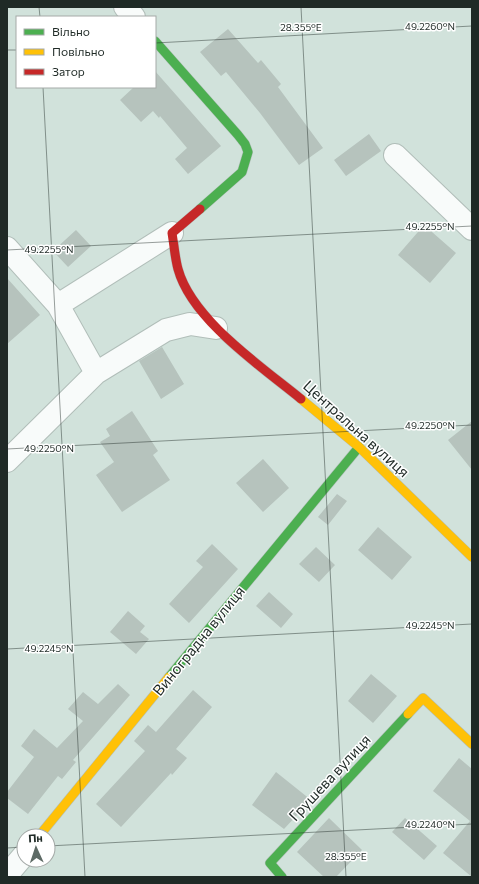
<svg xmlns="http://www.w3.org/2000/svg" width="479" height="884" font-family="Commissioner,sans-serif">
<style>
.building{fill:#b6c3bd}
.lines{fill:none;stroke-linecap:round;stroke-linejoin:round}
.street-casing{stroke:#b1beb9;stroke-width:24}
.fast-casing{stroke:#b1beb9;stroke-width:10}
.slow-casing{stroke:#b1beb9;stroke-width:10}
.jam-casing{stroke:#b1beb9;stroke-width:10}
.street{stroke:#f8fbfa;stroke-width:22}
.fast{stroke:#4caf50;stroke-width:9}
.slow{stroke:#ffc107;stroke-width:9}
.jam{stroke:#c62828;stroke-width:9}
.ticks{fill:none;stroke:#1f2a26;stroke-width:1;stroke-opacity:0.45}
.labels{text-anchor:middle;stroke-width:3;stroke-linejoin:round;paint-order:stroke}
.street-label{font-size:15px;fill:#1f2a26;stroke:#fff}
.ticks-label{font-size:10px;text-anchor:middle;fill:#1f2a26;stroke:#fff;stroke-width:3;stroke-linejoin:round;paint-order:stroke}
</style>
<rect width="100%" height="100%" fill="#d1e2db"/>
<!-- building -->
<path class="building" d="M228,29L258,63L261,60L281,84L278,87L323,148L299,165L260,113L226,72L221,76L200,52Z
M155,71L221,146L188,174L175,159L187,148L160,116L159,118L153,111L141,122L120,100L134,87H155Z
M369,134L381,151L346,176L334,160Z
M424,225L456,253L430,283L398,255Z
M76,230L91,246L68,267L53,251Z
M7,278L40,315L7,344Z
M162,347L184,384L161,399L139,361Z
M132,411L158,451L153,455L170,480L122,512L96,475L114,462L100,442L110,436L106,429Z
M472,421V470L448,440Z
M263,459L289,488L263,512L236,483Z
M337,494L347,501L328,525L318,517Z
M378,527L412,557L392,580L358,550Z
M212,544L238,569L189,623L169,604L203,567L196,561Z
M316,547L335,565L319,582L299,564Z
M269,592L293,614L281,628L256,606Z
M128,611L145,626L140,632L149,639L136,654L110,632Z
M371,674L397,696L373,723L348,701Z
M118,684L130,695L73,760L76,762L62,779L58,776L28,814L7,798V792L34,757L21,746L34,729L57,748L83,721L68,709L83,692L98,704Z
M193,690L212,707L176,749L187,758L172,775L171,773L121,827L96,804L145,751L134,741L148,725L156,732Z
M459,758L472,769V877L443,853L470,821L433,791Z
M276,772L311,800L284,829L252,805Z
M329,818L362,850L336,877H324L297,852Z
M405,818L437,846L424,860L392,832Z"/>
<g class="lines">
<!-- street casing -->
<g class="street-casing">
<path id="street" d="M125,7L134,17
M395,155L472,229
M7,248L58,305L96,373
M58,305L172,233
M7,461L96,373L166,330L190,324L216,328
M7,875L24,855"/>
</g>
<!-- fast casing -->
<g class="fast-casing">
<path id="fast" d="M155,41L238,135L245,144L248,152L242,172L200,209
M169,677L359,447
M282,877L270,863L408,714"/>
</g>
<!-- slow casing -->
<g class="slow-casing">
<path id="slow" d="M301,399L359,447L472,557
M408,714L423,698L472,744
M39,836L169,677"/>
</g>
<!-- jam casing -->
<g class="jam-casing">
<path id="jam" d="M200,209L172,233C174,245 175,258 178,269C192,320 262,367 301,399"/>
</g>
<!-- street -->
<use href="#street" class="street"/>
<!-- fast -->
<use href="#fast" class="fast"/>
<!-- slow -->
<use href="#slow" class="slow"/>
<!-- jam -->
<use href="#jam" class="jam"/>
</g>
<!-- ticks -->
<path class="ticks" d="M39,7L40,17M301,7L346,877M155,43L472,26M7,50H17M43,87L85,877M7,250L472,226M7,449L472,425M7,649L472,624M48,846L472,824M7,848L24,847"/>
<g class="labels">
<!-- street labels -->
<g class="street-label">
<text transform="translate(356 429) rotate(42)" y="5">Центральна вулиця</text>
<text transform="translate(199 641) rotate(-51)" y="5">Виноградна вулиця</text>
<text transform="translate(330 778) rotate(-47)" y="5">Грушева вулиця</text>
</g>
</g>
<g class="ticks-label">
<text x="430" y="30">49.2260°N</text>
<text x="301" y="31">28.355°E</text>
<text x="430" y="230">49.2255°N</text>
<text x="49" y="253">49.2255°N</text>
<text x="430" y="429">49.2250°N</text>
<text x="49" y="452">49.2250°N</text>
<text x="430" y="629">49.2245°N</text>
<text x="49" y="652">49.2245°N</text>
<text x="430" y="828">49.2240°N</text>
<text x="346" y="860">28.355°E</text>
</g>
<!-- border -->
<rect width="479" height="884" fill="none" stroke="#1f2a26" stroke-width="16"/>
<!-- legend -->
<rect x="16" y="16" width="140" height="72" fill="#ffffff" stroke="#a5aaa8"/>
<rect x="24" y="29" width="20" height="6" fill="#4caf50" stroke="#a5aaa8"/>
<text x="52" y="36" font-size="12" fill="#1f2a26">Вільно</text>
<rect x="24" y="49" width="20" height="6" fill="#ffc107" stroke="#a5aaa8"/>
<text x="52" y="56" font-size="12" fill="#1f2a26">Повільно</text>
<rect x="24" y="69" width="20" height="6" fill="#c62828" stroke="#a5aaa8"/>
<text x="52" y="76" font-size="12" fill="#1f2a26">Затор</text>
<!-- north arrow -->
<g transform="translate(36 848) rotate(357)"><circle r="19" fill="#ffffff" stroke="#a5aaa8"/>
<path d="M0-3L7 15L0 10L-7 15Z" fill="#5d6a65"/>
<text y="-6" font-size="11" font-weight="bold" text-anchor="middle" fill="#1f2a26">Пн</text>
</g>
</svg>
